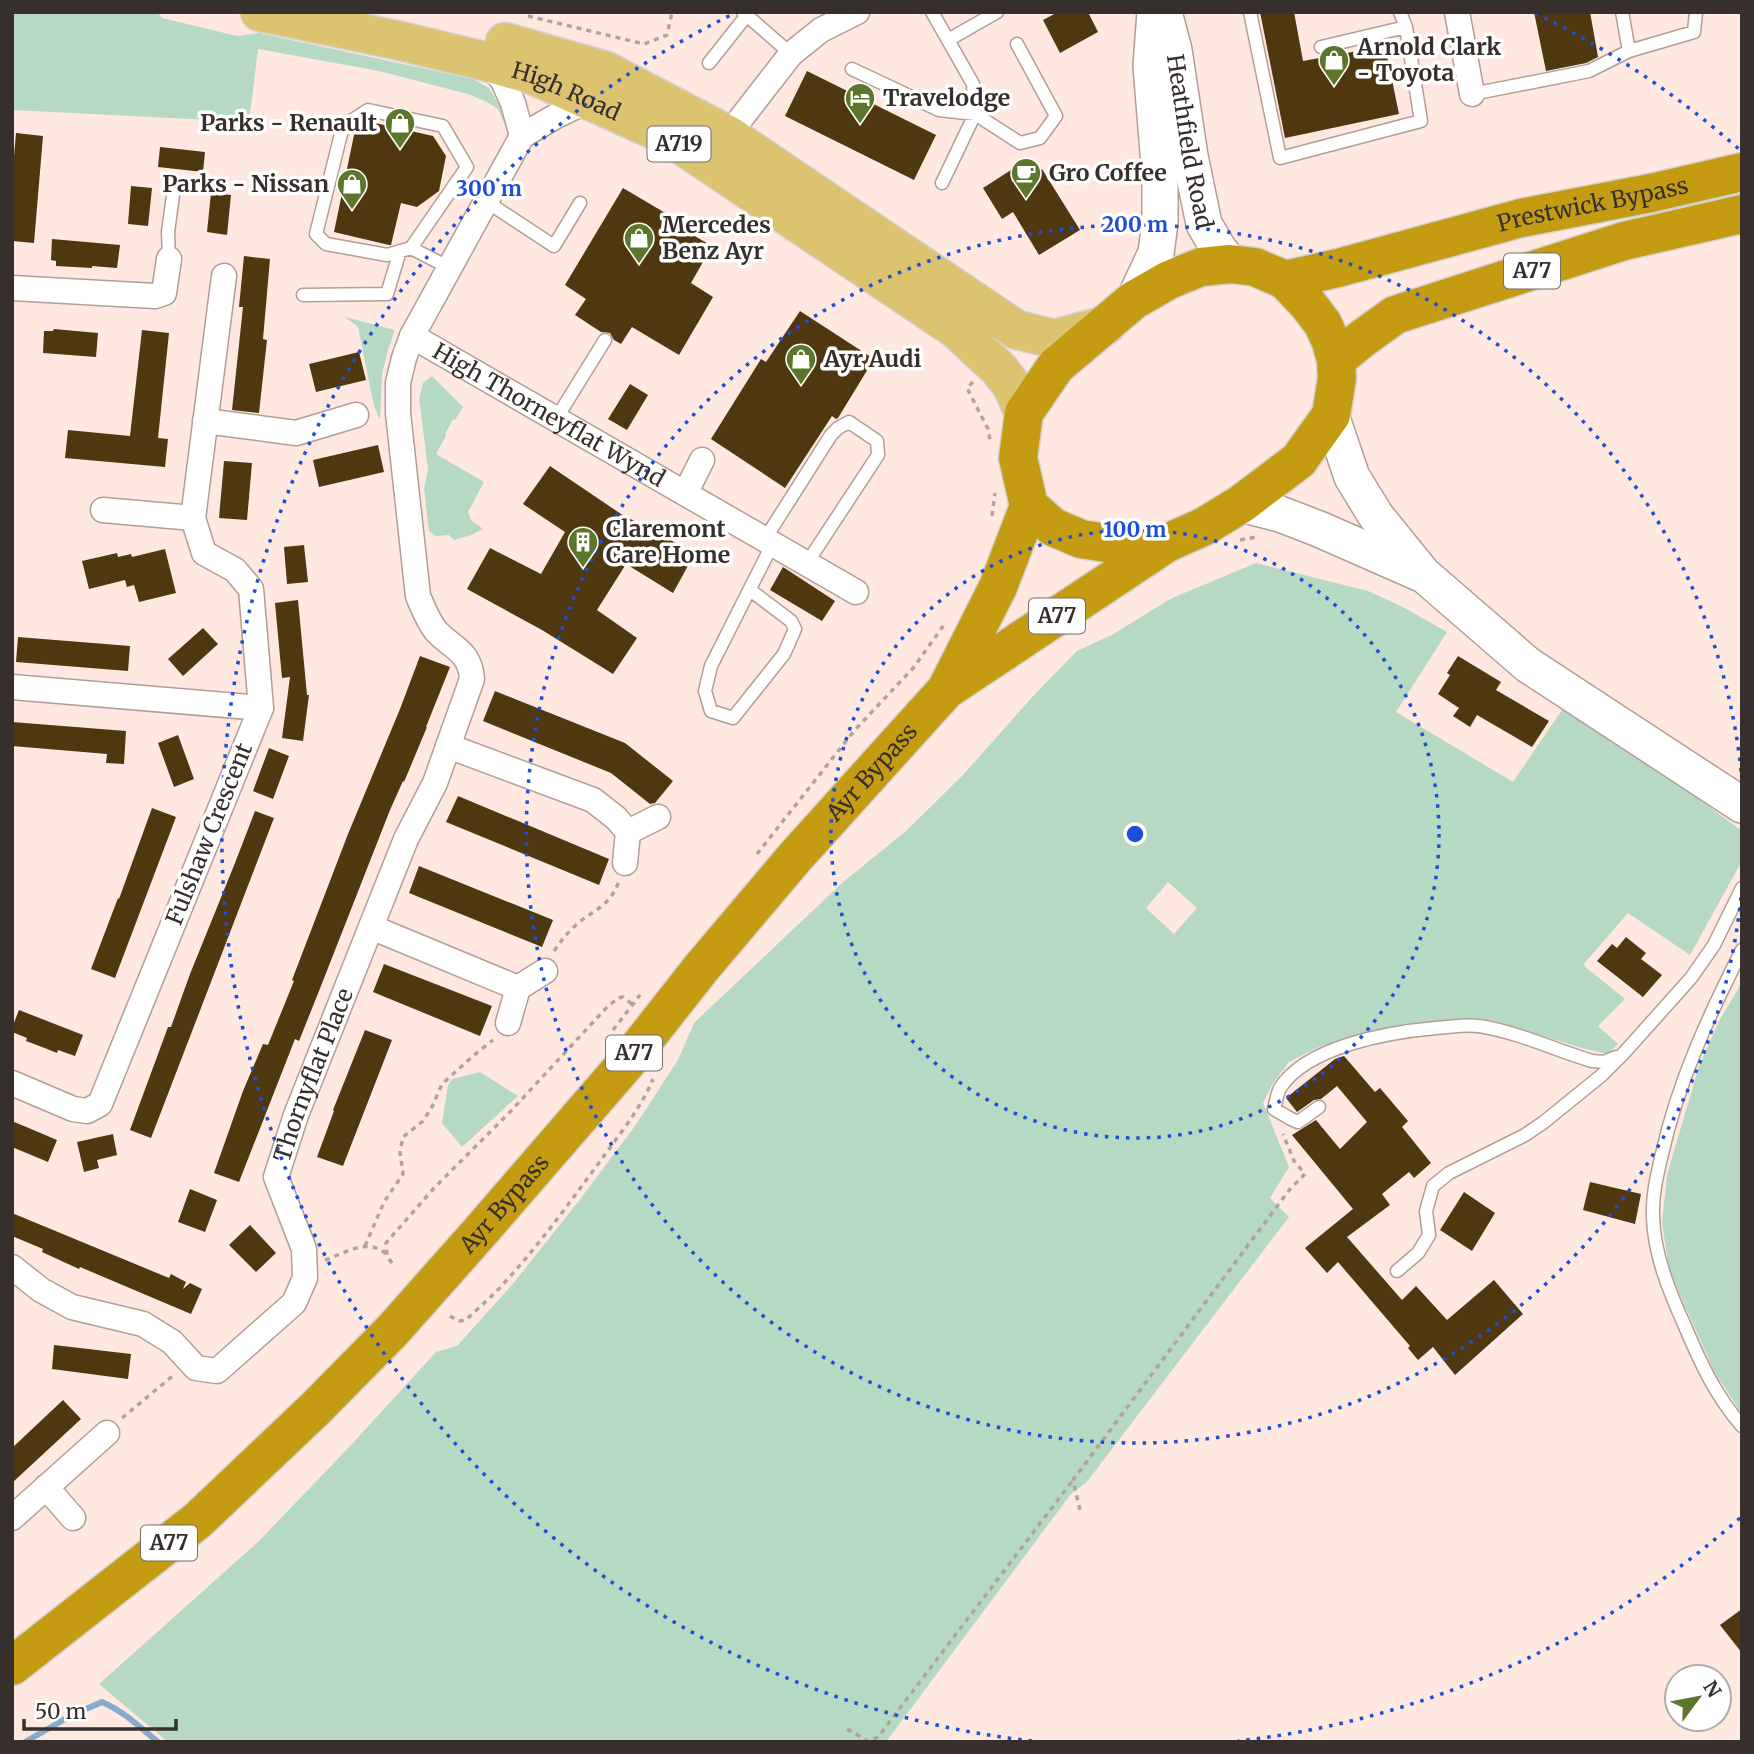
<svg xmlns="http://www.w3.org/2000/svg" width="1754" height="1754" font-family="Merriweather,serif">
<style>
.green{fill:#b6d9c4;fill-rule:evenodd}
.lines{fill:none;stroke-linecap:round;stroke-linejoin:round}
.stream{stroke:#86abcc;stroke-width:6}
.building{fill:#4f3710}
.lane-casing{stroke:#b39e97;stroke-width:15}
.street-casing{stroke:#b39e97;stroke-width:27}
.secondary-casing{stroke:#b39e97;stroke-width:38}
.primary-casing{stroke:#d3d1d1;stroke-width:41}
.highway-casing{stroke:#d3d1d1;stroke-width:41}
.path{stroke:#b4a39d;stroke-width:3.5;stroke-dasharray:5 5;stroke-linecap:butt}
.lane{stroke:#fff;stroke-width:12}
.street{stroke:#fff;stroke-width:24}
.secondary{stroke:#fff;stroke-width:35}
.primary{stroke:#dcc370;stroke-width:38}
.highway{stroke:#c49b11;stroke-width:38}
.ring{fill:none;stroke:#1d4ed8;stroke-width:3.5;stroke-dasharray:3.5 7}
.labels{text-anchor:middle;stroke-width:7;stroke-linejoin:round;paint-order:stroke}
.shield{fill:#fff;stroke:#736d6b;stroke-width:2}
.shield-label{font-size:21px;font-weight:bold;fill:#372f2c}
.poi-label{font-size:23px;font-weight:bold;fill:#372f2c;stroke:#fff;text-anchor:start}
.street-label{font-size:23px;fill:#372f2c;stroke:#fff}
.centre{fill:#1d4ed8;stroke:#fff;stroke-width:3.5}
.ring-label{font-size:21px;text-anchor:middle;font-weight:bold;fill:#1d4ed8;stroke:#fff;stroke-width:7;stroke-linejoin:round;paint-order:stroke}
</style>
<rect width="100%" height="100%" fill="#fee8e0"/>
<!-- green -->
<path class="green" d="M12,12H157L162,18L237,36L259,33L473,79L489,88L503,111L507,125H505L498,109L487,102L468,94L379,71L258,49L249,122L12,110Z
M345,317L395,330L388,350L382,374L380,420L374,406L358,327Z
M432,376L463,407L455,420L453,419L445,434L446,436L436,454L484,482L468,512L471,520L483,529L471,535L454,540L449,535L436,536L429,531L424,488L428,469L419,398L423,383Z
M1256,563L1368,591L1401,606L1447,632L1396,712L1513,782L1564,707L1677,783L1742,831V861L1690,955L1628,913L1583,965L1625,999L1598,1026L1618,1044L1607,1054L1582,1048L1494,1021L1467,1019L1426,1023L1364,1034L1319,1047L1289,1062L1273,1083L1263,1103L1289,1167L1270,1198L1289,1217L1086,1483L1071,1494L886,1742H168L99,1684L259,1541L352,1444L436,1352L457,1346L512,1285L578,1202L635,1126L678,1060L694,1023L842,883L906,831L963,775L1034,695L1077,651L1112,635L1170,599ZM1168,882L1197,908L1174,934L1146,908Z
M1742,982V1414L1714,1371L1669,1270L1662,1222L1667,1175L1699,1066L1719,1021Z
M480,1072L518,1096L462,1147L442,1123L448,1085L452,1079Z"/>
<g class="lines">
<!-- stream -->
<path class="stream" d="M25,1742L72,1715L102,1702C123,1711 140,1727 158,1742"/>
</g>
<!-- building -->
<path class="building" d="M1058,12H1088L1098,32L1060,53L1043,20Z
M1260,12H1294L1303,61L1385,46L1399,114L1285,138Z
M1534,12H1590L1598,57L1586,63L1546,71Z
M807,71L936,135L914,180L785,116Z
M375,123L433,136L446,156L439,191L417,207L401,203L391,245H389L334,232L354,135Z
M16,133L43,136L34,243L12,241V180Z
M160,147L205,152L203,172L158,167Z
M1042,169L1080,230L1039,255L1013,212L1002,219L983,188L1011,170L1019,183Z
M131,186L152,188L148,226L128,224Z
M623,188L667,214L665,219L712,246L691,283L713,297L679,355L632,327L621,344L614,340L610,333L601,332L575,315L586,299L565,285Z
M211,193L231,195L227,235L207,232Z
M52,239L120,245L117,268L92,266V268L56,266V261L51,260Z
M244,256L270,259L263,339L267,340L259,413L232,410L243,307H239Z
M800,311L874,359L838,418L836,419L832,416L785,488L711,439L761,359L766,362Z
M54,329L98,333L96,357L43,353L44,331H53Z
M142,330L169,333L158,438L168,439L165,467L65,458L68,430L130,436Z
M359,352L366,380L316,392L309,364Z
M630,384L648,395L627,430L608,419Z
M378,445L384,472L319,487L313,460Z
M224,461L252,463L247,520L219,518Z
M550,466L621,514L695,553L673,593L626,564L597,610L637,638L613,674L542,630L467,589L490,548L541,574L565,532L523,504Z
M304,545L308,582L287,584L284,547Z
M165,549L176,593L139,602L134,585L127,587L125,580L89,589L82,561L117,553L118,557L131,554L132,557Z
M783,567L835,601L822,621L770,590Z
M298,600L307,695H309L303,741L282,738L290,677L282,678L275,603Z
M203,628L218,644L183,676L168,659Z
M18,637L130,646L128,671L16,662Z
M420,656L450,667L426,727H427L404,782L403,781L390,810L319,991L299,1041L295,1039L239,1182L214,1173L243,1091L263,1044L268,1045L294,981L292,980L348,834L400,709Z
M1458,656L1501,682L1496,690L1549,721L1532,747L1477,715L1470,727L1453,716L1459,708L1438,694L1450,675L1447,673Z
M495,691L625,743L673,781L655,803L650,804L611,773L483,721Z
M12,722L126,731L124,764L106,763L107,754L12,746Z
M178,735L194,779L174,787L158,743Z
M269,748L289,756L273,799L253,791Z
M458,796L609,859L599,885L446,822Z
M152,808L176,817L115,978L91,969L118,898L119,899Z
M255,811L274,818L151,1138L130,1130L168,1027H171L190,974L235,863Z
M419,866L553,920L542,947L409,893Z
M1626,937L1646,953L1641,959L1662,975L1643,997L1597,961L1612,944L1617,948Z
M384,964L492,1006L480,1036L373,992Z
M19,1010L83,1035L75,1056L58,1050L57,1053L42,1047L26,1041L27,1038L12,1032V1028Z
M365,1030L392,1040L343,1166L317,1157L334,1111L333,1110Z
M1344,1056L1375,1092L1380,1088L1408,1121L1402,1127L1431,1163L1414,1178L1409,1172L1382,1194L1390,1205L1347,1237L1402,1300L1416,1286L1447,1320L1494,1280L1523,1314L1455,1375L1433,1347L1418,1360L1408,1348L1410,1346L1338,1262L1327,1273L1305,1248L1353,1209L1292,1135L1316,1120L1340,1149L1367,1122L1337,1086L1321,1099L1314,1100L1297,1112L1286,1098L1335,1059Z
M12,1121L57,1140L48,1162L12,1147Z
M113,1134L117,1155L97,1160L99,1168L84,1172L77,1142Z
M1590,1182L1641,1194L1635,1224L1583,1210Z
M190,1189L217,1200L205,1232L178,1222Z
M1464,1192L1495,1213L1472,1251L1440,1230Z
M12,1213L169,1278L171,1274L186,1282L183,1289L190,1283L202,1289L191,1314L80,1267L79,1269L42,1252L43,1249L12,1236Z
M250,1225L276,1253L256,1272L229,1245Z
M54,1345L131,1354L128,1379L52,1369Z
M63,1400L81,1419L12,1483V1448Z
M1742,1609V1653L1720,1625Z"/>
<g class="lines">
<!-- lane casing -->
<g class="lane-casing">
<path id="lane" d="M743,12L791,54
M932,12L973,84L975,114L942,183
M1250,12L1280,158L1421,121L1406,27L1400,12
M1622,12L1629,51
M948,40L997,12
M1321,47L1406,27
M709,63L747,15
M852,69L939,110L975,114L1020,143L1040,138L1056,116L1017,44
M1472,94L1589,71L1629,51L1694,32L1696,12
M487,202L554,246L580,203
M411,248L467,167L443,126L368,110L343,126L316,234L326,244L387,255L411,248L450,268
M169,259L168,232L174,188
M303,295L387,294L400,251
M556,419L605,340
M765,539L831,435L838,428L849,422L877,441L878,455L807,563
M750,590L791,621L795,629L784,654L733,718L711,711L705,691L711,666L773,543
M1742,950C1709,1015 1678,1082 1662,1154C1657,1175 1652,1195 1653,1217C1654,1254 1669,1291 1684,1324C1700,1362 1715,1395 1742,1426
M1319,1107L1298,1122L1291,1119L1274,1109C1276,1102 1277,1094 1280,1088C1307,1046 1390,1032 1436,1028C1451,1027 1465,1024 1479,1026C1518,1032 1555,1050 1592,1061L1604,1062L1616,1057
M1397,1271L1418,1253L1429,1235L1426,1211L1433,1186L1449,1173L1525,1135L1544,1122L1602,1075L1623,1054L1691,978L1714,945L1742,888"/>
</g>
<!-- street casing -->
<g class="street-casing">
<g id="street">
<path d="M1457,12L1472,94"/>
<path d="M728,135L791,54L821,30L857,12"/>
<path d="M522,136L556,116L577,106L596,104"/>
<path d="M224,276L193,518L204,553L235,570L251,589L261,708"/>
<path d="M12,288L155,296L164,293L169,259"/>
<path id="s1" d="M412,336L856,592"/>
<path d="M205,421L296,433L356,415"/>
<path d="M686,492L702,460"/>
<path d="M103,510L193,518"/>
<path d="M12,687L261,708L100,1104L87,1111L73,1109L12,1083"/>
<path d="M448,746L593,800L616,818L628,832L625,863"/>
<path d="M628,832L658,817"/>
<path d="M371,927L518,988"/>
<path d="M508,1023L518,988L545,971"/>
<path id="s2" d="M12,1267L41,1290L72,1307L143,1324L172,1342L196,1368L217,1371L294,1303L305,1278L304,1249L276,1177L296,1115L406,839L435,783L472,679C470,651 453,649 436,631C428,621 423,608 418,596L398,413V383L404,358L412,336L522,136L513,103L502,79L485,62"/>
<path d="M46,1487L73,1518"/>
<path d="M12,1518L107,1433"/>
</g>
</g>
<!-- secondary casing -->
<g class="secondary-casing">
<g id="secondary">
<path id="s3" d="M1165,16L1174,50L1190,156L1204,224L1218,248L1230,264"/>
<path d="M1134,300L1156,253L1160,222V177L1151,66L1155,12"/>
<path d="M1331,415L1352,477L1376,516L1423,574L1528,665L1742,805"/>
<path d="M1241,504L1280,514L1319,529L1419,573"/>
</g>
</g>
<!-- primary casing -->
<g class="primary-casing">
<g id="primary">
<path id="s4" d="M260,12L396,40L484,61L535,76L668,136L956,329L999,369L1012,386L1024,413"/>
<path d="M505,42L606,71L728,135L1017,330L1055,339L1106,325"/>
</g>
</g>
<!-- highway casing -->
<g class="highway-casing">
<g id="highway">
<path d="M1230,264L1255,267L1285,280L1307,303L1323,324L1331,342L1336,360L1337,378L1331,415L1299,460L1241,504L1205,526L1167,543L1134,545L1112,544L1081,539L1053,527L1029,506L1018,458L1024,413L1043,385L1056,366L1134,300L1169,280L1201,267Z"/>
<path id="s5" d="M1285,280L1338,268L1521,218L1651,193L1742,172"/>
<path d="M1336,360L1363,338L1395,315L1624,241L1742,214"/>
<path d="M947,688L998,587L1029,506"/>
<path id="s6" d="M12,1666L198,1520L315,1409L392,1331L479,1233L628,1061L702,967L796,856L946,690L1167,543"/>
</g>
</g>
<!-- path -->
<path class="path" d="M528,16L644,44L667,35L672,12
M973,382L967,388L988,429L990,440
M992,516L995,493
M1240,540L1256,537
M757,854L854,731L914,667L946,622
M554,951C561,941 567,933 576,925C594,909 610,907 619,881
M613,1030L640,995
M365,1246L384,1202L403,1174L400,1152L403,1137L423,1121L432,1107L442,1084L473,1056L493,1040
M325,1260C346,1253 368,1237 386,1254
M392,1263L387,1256L386,1243L434,1188L509,1113L609,1005L619,998L623,997L632,1004
M450,1316L459,1321L466,1320C479,1307 493,1296 505,1282C540,1244 570,1202 601,1160C619,1135 641,1108 653,1079
M122,1418L175,1374
M1080,1510L1073,1480L1290,1189L1305,1174L1294,1161L1283,1134
M847,1729L868,1741L878,1737L1073,1480"/>
<!-- lane -->
<use href="#lane" class="lane"/>
<!-- street -->
<use href="#street" class="street"/>
<!-- secondary -->
<use href="#secondary" class="secondary"/>
<!-- primary -->
<use href="#primary" class="primary"/>
<!-- highway -->
<use href="#highway" class="highway"/>
</g>
<!-- distance rings -->
<g class="ring">
<circle cx="1135" cy="834" r="304"/>
<path d="M1742 887A609 609 0 1 1 1742 781"/>
<path d="M1740 1518A913 913 0 0 1 1238 1741M1032 1741A913 913 0 0 1 735 13M1535 13A913 913 0 0 1 1740 150"/>
</g>
<!-- icons -->
<defs>
<g id="shop-pin" transform="scale(1.575)"><path d="M0 17L-7.5 6A9.5 9.5 0 1 1 7.5 6Z" fill="#5c772b" stroke="#fff"/><path d="M-5-2.5h2.3a2.7 3.5 0 0 1 5.4 0H5L5.5 6h-11ZM-1.5-2.5h3a1.5 2.3 0 0 0-3 0Z" fill="#fff"/></g>
<g id="hotel-pin" transform="scale(1.575)"><path d="M0 17L-7.5 6A9.5 9.5 0 1 1 7.5 6Z" fill="#5c772b" stroke="#fff"/><path d="M-6-4.5h1.5V1H6V5H4.5V3h-9V5H-6ZM-4 0a1.8 1.8 0 1 1 3.6 0ZM.5 0V-2.5h3Q6-2.5 6 0Z" fill="#fff"/></g>
<g id="cafe-pin" transform="scale(1.575)"><path d="M0 17L-7.5 6A9.5 9.5 0 1 1 7.5 6Z" fill="#5c772b" stroke="#fff"/><path d="M-5.5-4.5H6V0H3Q3 3.5 0 3.5H-2.5Q-5.5 3.5-5.5 0ZM3-3.2v2h1.7v-2ZM-6 4.5H4V6H-6Z" fill="#fff"/></g>
<g id="building-pin" transform="scale(1.575)"><path d="M0 17L-7.5 6A9.5 9.5 0 1 1 7.5 6Z" fill="#5c772b" stroke="#fff"/><path d="M-4-6H4V6H1V3H-1V6H-4ZM-2.5-4.3h1.7v1.8h-1.7ZM.8-4.3h1.7v1.8H.8ZM-2.5-1h1.7V.8h-1.7ZM.8-1h1.7V.8H.8Z" fill="#fff"/></g>
</defs>
<g fill-rule="evenodd">
<use href="#shop-pin" x="1334" y="60"/>
<use href="#hotel-pin" x="860" y="98"/>
<use href="#shop-pin" x="400" y="123"/>
<use href="#cafe-pin" x="1026" y="173"/>
<use href="#shop-pin" x="352" y="184"/>
<use href="#shop-pin" x="639" y="238"/>
<use href="#shop-pin" x="801" y="359"/>
<use href="#building-pin" x="583" y="542"/>
</g>
<g class="labels">
<!-- shield labels -->
<g class="shield">
<rect x="647.5" y="126.5" width="63" height="35" rx="5"/>
<rect x="1504" y="253.5" width="56" height="35" rx="5"/>
<rect x="1029" y="598.5" width="56" height="35" rx="5"/>
<rect x="606" y="1035.5" width="56" height="35" rx="5"/>
<rect x="141" y="1525.5" width="56" height="35" rx="5"/>
</g>
<g class="shield-label">
<text x="679" y="151">A719</text>
<text x="1532" y="278">A77</text>
<text x="1057" y="623">A77</text>
<text x="634" y="1060">A77</text>
<text x="169" y="1550">A77</text>
</g>
<!-- poi labels -->
<g class="poi-label">
<text x="1357" y="55">Arnold Clark<tspan x="1357" dy="26">- Toyota</tspan></text>
<text x="883" y="106">Travelodge</text>
<text x="377" y="131" text-anchor="end">Parks - Renault</text>
<text x="1049" y="181">Gro Coffee</text>
<text x="329" y="192" text-anchor="end">Parks - Nissan</text>
<text x="662" y="233">Mercedes<tspan x="662" dy="26">Benz Ayr</tspan></text>
<text x="824" y="367">Ayr Audi</text>
<text x="606" y="537">Claremont<tspan x="606" dy="26">Care Home</tspan></text>
</g>
<!-- street labels -->
<g class="street-label">
<text dy="8" stroke="none"><textPath href="#s4" startOffset="317">High Road</textPath></text>
<text dy="8" stroke="none"><textPath href="#s3" startOffset="128">Heathfield Road</textPath></text>
<text dy="8" stroke="none"><textPath href="#s5" startOffset="317">Prestwick Bypass</textPath></text>
<text dy="8" stroke="none"><textPath href="#s1" startOffset="158">High Thorneyflat Wynd</textPath></text>
<text dy="8" stroke="none"><textPath href="#s6" startOffset="1244">Ayr Bypass</textPath></text>
<text transform="translate(209 834) rotate(-68)" y="8">Fulshaw Crescent</text>
<text dy="8" stroke="none"><textPath href="#s2" startOffset="581">Thornyflat Place</textPath></text>
<text dy="8" stroke="none"><textPath href="#s6" startOffset="677">Ayr Bypass</textPath></text>
</g>
</g>
<circle cx="1135" cy="834" r="10" class="centre"/>
<g class="ring-label">
<text x="489" y="196">300 m</text>
<text x="1135" y="232">200 m</text>
<text x="1135" y="537">100 m</text>
</g>
<!-- border -->
<rect width="1754" height="1754" fill="none" stroke="#372f2c" stroke-width="28"/>
<!-- north arrow -->
<g transform="translate(1698 1698) rotate(58)"><circle r="33" fill="#ffffff" stroke="#afacab" stroke-width="2"/>
<path d="M0-5L12 26L0 18L-12 26Z" fill="#5c772b"/>
<text y="-10" font-size="19" font-weight="bold" text-anchor="middle" fill="#372f2c">N</text>
</g>
<!-- scale -->
<path d="M24 1719v10h152v-10" fill="none" stroke="#372f2c" stroke-width="3.5"/>
<text x="35" y="1719" font-size="21" fill="#372f2c" stroke="#ffffff" stroke-width="5" paint-order="stroke">50 m</text>
</svg>
